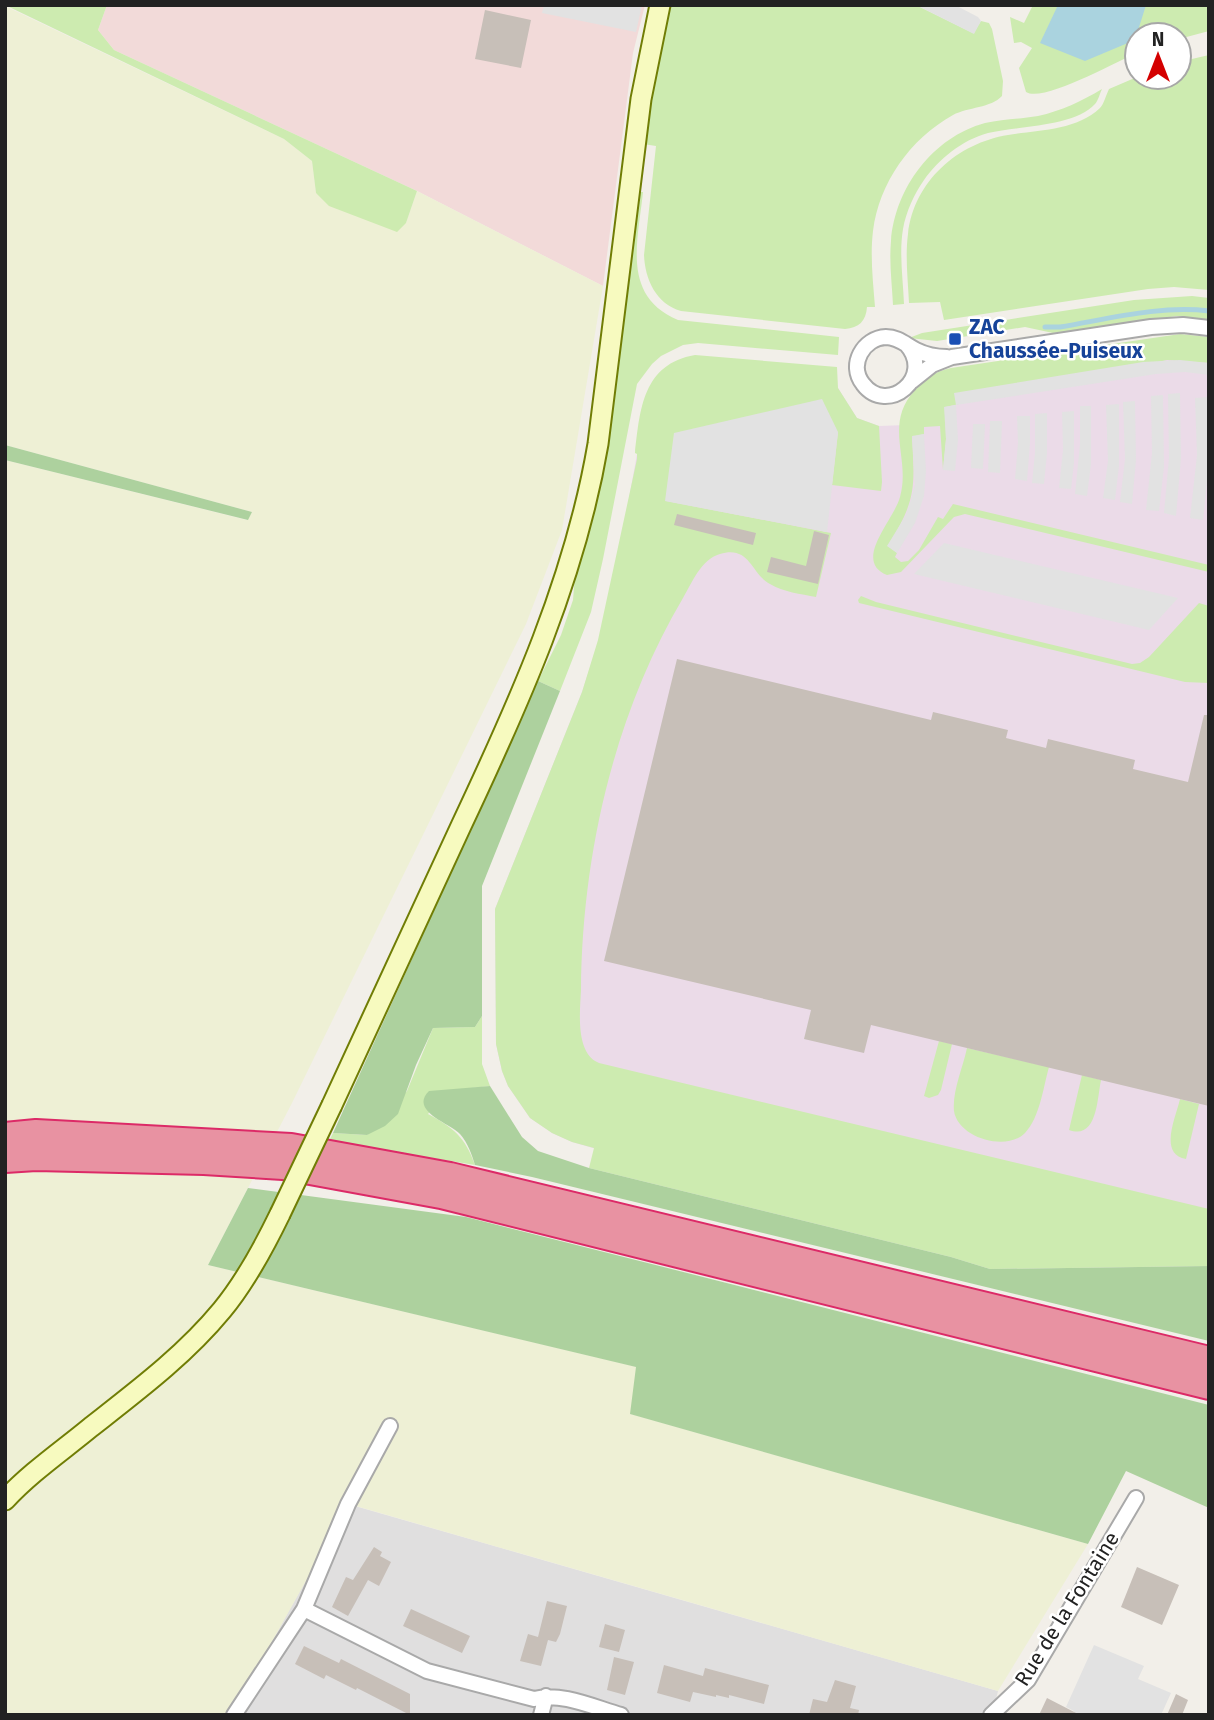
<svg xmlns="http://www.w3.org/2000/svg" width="1214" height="1720" font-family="'Fira Sans',sans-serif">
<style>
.residential{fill:#e0dfdf}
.commercial{fill:#f2dad9}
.industrial{fill:#ebdbe8}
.farmland{fill:#eef0d5}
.grass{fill:#cdebb0}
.forest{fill:#add19e}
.parking{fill:#e2e2e2}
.water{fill:#aad3df}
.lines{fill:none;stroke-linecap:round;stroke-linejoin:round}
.stream{stroke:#aad3df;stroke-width:5}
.building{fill:#c7bfb8}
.street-casing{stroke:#a9a9a9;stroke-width:18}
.secondary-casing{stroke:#707d05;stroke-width:23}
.highway-casing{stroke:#dc2a67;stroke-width:30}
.street{stroke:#fff;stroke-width:14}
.secondary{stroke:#f7fabf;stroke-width:19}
.highway{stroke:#e892a2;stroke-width:26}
.secondary-bridge-casing{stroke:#707d05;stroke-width:23;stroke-linecap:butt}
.secondary-bridge{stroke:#f7fabf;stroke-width:19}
.transit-dot{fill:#1a4fb4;stroke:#fff;stroke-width:2.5}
.labels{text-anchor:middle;stroke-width:5;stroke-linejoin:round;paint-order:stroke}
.transit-label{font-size:21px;font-weight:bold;fill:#164399;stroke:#fff;text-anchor:start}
.street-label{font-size:21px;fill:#222;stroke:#fff}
</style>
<rect width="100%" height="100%" fill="#f2efe9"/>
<!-- residential -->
<path class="residential" d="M348,1504L998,1691L992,1715H231Z"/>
<!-- commercial -->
<path class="commercial" d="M107,5H645L633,53L603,286L417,191L114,50L98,30Z"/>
<!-- industrial -->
<path class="industrial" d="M1209,351V1239L617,1155L572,1142L552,1133L530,1118L508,1086L502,1071L496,1044L495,909L582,692L599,640L620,548L637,454L838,388L857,418L879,426L906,425L937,383Z"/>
<!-- farmland -->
<path class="farmland" d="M5,6L284,139L312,161L316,193L406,223L417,191L603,286L562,530L526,624L292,1103L208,1265L637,1367L631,1414L1088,1544L998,1691L349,1504L231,1715H162L157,1713L155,1715H5V460L247,520L252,512L5,445Z"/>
<!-- grass -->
<path class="grass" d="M5,5H107L98,30L114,50L417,191L406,223L397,232L329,206L316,193L312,161L284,139Z
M668,5H916L973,33L981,21L989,23L992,29L1003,81L1002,96C991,108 968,107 953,115C910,139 879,183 873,231C870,256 873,282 875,307H867C866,321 859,328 845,329L681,311C656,304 645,279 644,255L656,146L643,144L649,91Z
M1033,5H1209V31L1179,39V35H1137V53C1115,62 1043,103 1026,92L1019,68L1032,48L1021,42L1014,43L1010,17L1024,23Z
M1209,55V290L1174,287L1148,289L944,320L940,302L909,303C908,281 905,256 908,234C914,181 958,143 1008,135C1037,130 1076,131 1100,108C1104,104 1106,95 1109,89L1137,77H1179V62Z
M1102,89C1100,93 1098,101 1095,104C1074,127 1017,126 988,133C962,140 939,159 924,180C914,194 906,212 903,229C899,253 903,279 904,304L893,305C892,284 889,262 891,241C895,188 933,137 985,123C1003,119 1021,119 1038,116C1061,111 1082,101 1102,89Z
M637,192H643C638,241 621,296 678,320L839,337L838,355L698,343L683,345L661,356L652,364L637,384L603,559L591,612L560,691L538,681L561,635L573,600L575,575L608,435Z
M1192,296L1209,298V320L1177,316L1053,333L1025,327L937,341L909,338L922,333L1134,300Z
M1180,334L1209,337V363L1167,360L945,407L946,439L943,470L940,426L924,427V434L912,437C915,489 916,500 888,546L897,553L895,557L901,562L908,561L919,550L938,517L943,519L953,504L1209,565V572L965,514L954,517L901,572L887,575C852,561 894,520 900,497C911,458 883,425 915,390C926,377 935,372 951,368Z
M695,355L837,367L838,388L857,418L879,426L882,482L881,491L832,485L838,432L666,501L831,533L816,597C801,594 783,592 770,584C751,574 750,545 720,554C701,559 692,583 683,598C614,715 582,855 581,990C580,1012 575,1053 599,1063L1209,1209V1266L990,1269L951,1257L589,1168L594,1148L572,1142L552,1133L530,1118L508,1086L502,1071L496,1044L495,909L582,692L598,640L637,459V454L635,453C640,409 643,364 695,355Z
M861,596L876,602L1132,664L1140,663L1149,657L1199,603L1209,606V683L1185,682L859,603L858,600Z
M482,1016V1064L490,1086L447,1091L428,1114C454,1128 465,1137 475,1165L329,1141L333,1133L367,1135L407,1091L433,1028L475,1027Z
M939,1041L952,1044L941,1090L938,1095L929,1098L924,1096Z
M967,1048L1049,1067C1043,1088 1040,1117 1025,1133C1007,1152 958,1138 954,1111C952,1092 963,1067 967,1048Z
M1082,1075L1101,1080C1097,1100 1097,1140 1069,1130Z
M1180,1099L1199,1104L1186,1159C1158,1154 1176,1117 1180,1099Z"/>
<!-- forest -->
<path class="forest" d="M5,445L252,512L248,520L5,460Z
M538,681L560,691L482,886V1016L475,1027L433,1028L416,1065L398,1114L385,1126L367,1135L333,1133Z
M490,1086L522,1137L538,1151L589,1168L951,1257L990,1269L1209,1266V1341L532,1177L475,1165C472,1155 468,1143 460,1134C449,1123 409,1111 429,1091Z
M248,1188L466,1217L1209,1405V1508L1126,1471L1088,1544L630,1414L636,1367L208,1265Z"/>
<!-- parking -->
<path class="parking" d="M544,5H642L636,32L542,13Z
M916,5H955L978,17L981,21L974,34Z
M1180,360L1209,363V375L1185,372L1156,374L956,405L958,440L955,471L943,470L946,439L944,407L956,405L954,393L1143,362Z
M1180,393L1181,458L1176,516L1164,513L1169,458L1168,394Z
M1163,395L1164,467L1159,511L1146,510L1152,453L1151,396Z
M1208,397L1209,462L1203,520L1190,518L1197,455L1195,398Z
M822,399L838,432L827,532L665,501L674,433Z
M1135,401L1136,460L1132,504L1120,502L1125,459L1123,402Z
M1119,404V466L1115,500L1103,498L1108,461L1106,405Z
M1080,406H1091V464L1087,496L1075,494L1080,444Z
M1074,411V463L1071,489L1059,488L1063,450L1062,412Z
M1047,413V453L1044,484L1032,483L1035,453V414Z
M1017,416H1030V443L1027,481L1015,479L1018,443Z
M990,421H1002L1000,473L988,472Z
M973,424H985L983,469L971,468Z
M924,434L926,471L924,496L915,523L897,553L887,546L906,515L911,500L915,485L912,436Z
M944,543L1178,598L1149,630L914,574Z
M1094,1645L1144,1666L1138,1679L1171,1693L1161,1715H1072L1074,1711L1066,1707Z"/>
<!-- water -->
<path class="water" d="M1058,5H1146L1135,40L1085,61L1040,43Z"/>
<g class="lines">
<!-- stream -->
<path class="stream" d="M1045,327H1060C1108,319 1160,305 1209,311"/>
</g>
<!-- building -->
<path class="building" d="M485,10L531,20L521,68L475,59Z
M677,514L756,533L753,545L674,525Z
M814,531L829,535L818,584L767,572L771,557L806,566Z
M677,659L931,720L933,712L1008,730L1006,738L1046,748L1048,739L1135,760L1133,769L1188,782L1204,715H1209V1106L871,1025L864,1053L804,1039L811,1010L604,961Z
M374,1547L382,1552L380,1556L391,1562L379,1586L368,1580L348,1616L332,1607L346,1577L353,1580Z
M1137,1567L1179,1585L1162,1625L1121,1607Z
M547,1601L567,1606L560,1634L556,1642L548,1640L541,1666L520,1661L528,1634L538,1637Z
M411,1609L470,1636L462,1653L403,1626Z
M605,1624L625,1630L619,1652L599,1647Z
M304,1646L339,1663L341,1659L410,1694V1715L357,1688L356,1690L326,1675L324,1679L295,1664Z
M614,1657L634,1662L625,1695L607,1690Z
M664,1665L703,1676L705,1668L769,1685L764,1704L729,1695V1698L716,1695V1697L693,1692L690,1702L657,1693Z
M835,1680L856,1686L850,1708L859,1710L858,1715H809L813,1699L827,1702Z
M1176,1694L1188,1700L1182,1715H1167Z
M1047,1698L1080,1715H1039Z"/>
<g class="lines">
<!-- street casing -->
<g class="street-casing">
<path id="street" d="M906,344C936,377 887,416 863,384C848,365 863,338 886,337C898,337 906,345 916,350C926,355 936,357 947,357
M912,381L932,365L952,357L1151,327L1183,325L1209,328
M304,1609L427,1671L534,1699C562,1692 593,1707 621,1715
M234,1715L304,1609L348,1504L390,1426
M541,1715L546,1696
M991,1715L1028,1680L1136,1498"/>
</g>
<!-- secondary casing -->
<g class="secondary-casing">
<path id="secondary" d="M332,1105C375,1012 418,919 461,826C519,703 575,579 598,444L641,99L660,5
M5,1500C31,1472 62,1451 91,1427C137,1391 185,1355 222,1310C246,1281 264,1247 280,1214"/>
</g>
<!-- highway casing -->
<g class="highway-casing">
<path id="highway" d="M5,1136L36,1133L291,1147L450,1176L1209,1360
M5,1159L36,1157L204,1161L283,1166L441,1195L1209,1386"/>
</g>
<!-- street -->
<use href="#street" class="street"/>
<!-- secondary -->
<use href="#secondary" class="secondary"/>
<!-- highway -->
<use href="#highway" class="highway"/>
<!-- secondary-bridge casing -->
<g class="secondary-bridge-casing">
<path id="secondary-bridge" d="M280,1214L332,1105"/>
</g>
<!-- secondary-bridge -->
<use href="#secondary-bridge" class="secondary-bridge"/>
</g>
<!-- markers -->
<rect class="transit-dot" x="948" y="332" width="14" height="14" rx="3.5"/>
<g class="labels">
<!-- transit labels -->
<g class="transit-label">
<text x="969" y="334">ZAC<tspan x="969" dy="24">Chaussée-Puiseux</tspan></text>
</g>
<!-- street labels -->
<g class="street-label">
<text transform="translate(1067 1609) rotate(-58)" y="7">Rue de la Fontaine</text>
</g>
</g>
<!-- border -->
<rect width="1214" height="1720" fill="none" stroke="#222222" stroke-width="14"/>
<!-- north arrow -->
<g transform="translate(1158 56)"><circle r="33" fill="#ffffff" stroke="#a7a7a7" stroke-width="2"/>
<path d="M0-5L12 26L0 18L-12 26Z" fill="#d40000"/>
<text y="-10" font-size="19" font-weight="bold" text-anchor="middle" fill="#222222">N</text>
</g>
</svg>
